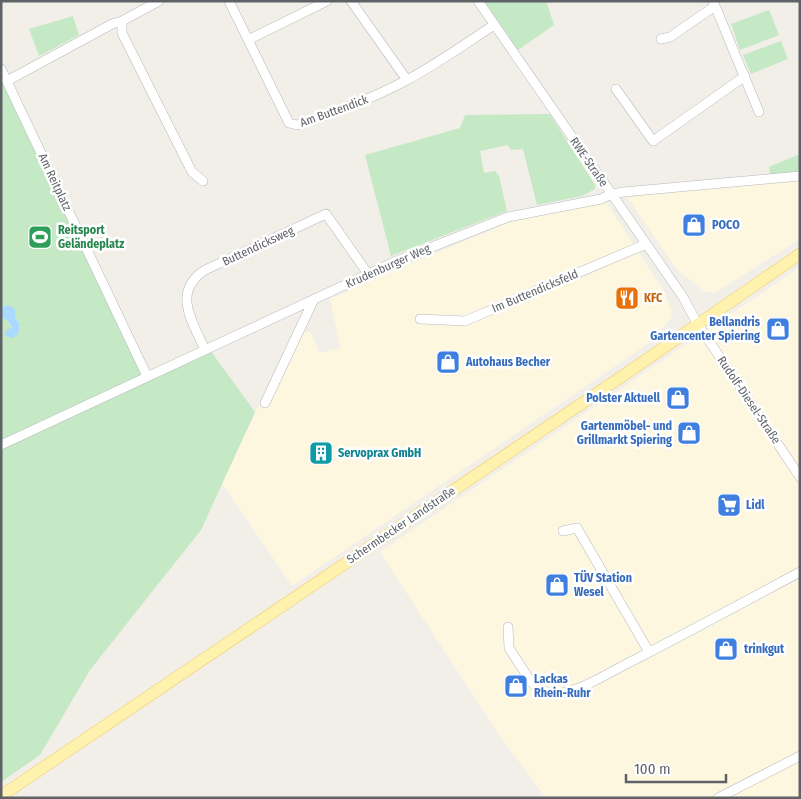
<svg xmlns="http://www.w3.org/2000/svg" width="801" height="799" font-family="'Fira Sans Condensed',sans-serif">
<style>
.commercial{fill:#fef7e0}
.green{fill:#c5e8c5}
.water{fill:#aadaff}
.lines{fill:none;stroke-linecap:round;stroke-linejoin:round}
.minor-casing{stroke:#b5b8bc;stroke-width:10}
.major-casing{stroke:#f2c960;stroke-width:12}
.minor{stroke:#fff;stroke-width:9}
.major{stroke:#fff2af;stroke-width:11}
.labels{text-anchor:middle;stroke-width:5;stroke-linejoin:round;paint-order:stroke}
.street-label{font-size:12px;fill:#5f6368;stroke:#fff}
.shop-label{font-size:12px;font-weight:bold;fill:#366cbe;stroke:#fff;text-anchor:start}
.leisure-label{font-size:12px;font-weight:bold;fill:#27864d;stroke:#fff;text-anchor:start}
.food-label{font-size:12px;font-weight:bold;fill:#c56008;stroke:#fff;text-anchor:start}
.culture-label{font-size:12px;font-weight:bold;fill:#0d838f;stroke:#fff;text-anchor:start}
</style>
<rect width="100%" height="100%" fill="#f1efe8"/>
<!-- commercial -->
<path class="commercial" d="M800,179V239L715,293L704,292L675,267L626,195Z
M603,201L606,202L665,293L671,309L672,317L669,321L650,342L636,352L292,586L222,483L296,328L311,333L319,353L340,348L330,299L403,267L510,222Z
M800,267V798H546L499,735L380,552Z"/>
<!-- green -->
<path class="green" d="M484,1H546L554,25L518,50Z
M769,10L779,35L740,50L731,24Z
M73,16L79,35L39,56L29,29Z
M781,41L788,59L751,74L743,55Z
M1,74L146,376L210,350L255,412L201,530L90,670L40,755L1,782V318L7,320L16,334L19,331L20,324C15,317 12,311 6,305L1,308Z
M550,114L595,185V189L582,196L537,205L523,149L511,150L508,145L480,151L484,173L495,171L499,176L507,211L391,256L365,155L460,128L465,115Z
M800,154V172L770,175L769,167Z"/>
<!-- water -->
<path class="water" d="M6,305L12,307L15,310V317L20,324L18,334L13,338L5,336V332L12,327L7,320L1,318V308Z"/>
<g class="lines">
<!-- minor casing -->
<g class="minor-casing">
<path id="minor" d="M229,1L289,123L297,125C335,113 371,99 407,80C437,64 465,44 494,25
M351,1L407,80
M478,1L683,297L697,323L800,477
M713,1L759,112
M122,21V33L192,172L203,181
M661,39L670,37L715,6
M248,40L327,1
M1,69L147,376
M7,81L112,24L122,21L159,1
M616,89L653,141L745,76
M420,319L465,321L646,244
M205,350C193,322 171,292 205,270L326,214L368,274
M265,403L314,299
M1,445L394,262L508,217L601,199L611,194L624,192L800,176
M563,531L577,528L649,652
M508,627L509,648L531,682C539,690 550,695 562,693C587,688 615,669 638,658C692,630 746,601 800,572
M718,798L800,756"/>
</g>
<!-- major casing -->
<g class="major-casing">
<path id="major" d="M1,796L621,377L800,254"/>
</g>
<!-- minor -->
<use href="#minor" class="minor"/>
<!-- major -->
<use href="#major" class="major"/>
</g>
<!-- icons -->
<defs>
<g id="shop-square" transform="scale(1.25)"><rect x="-9" y="-9" width="18" height="18" rx="4" fill="#3f7fe0" stroke="#fff"/><path d="M-5-2.5h2.3a2.7 3.5 0 0 1 5.4 0H5L5.5 6h-11ZM-1.5-2.5h3a1.5 2.3 0 0 0-3 0Z" fill="#fff"/></g>
<g id="stadium-square" transform="scale(1.25)"><rect x="-9" y="-9" width="18" height="18" rx="4" fill="#2e9e5b" stroke="#fff"/><path d="M0-5a6.5 5 0 1 0 0 10a6.5 5 0 1 0 0-10ZM-3.5-1.8h7v3.6h-7Z" fill="#fff"/></g>
<g id="restaurant-square" transform="scale(1.25)"><rect x="-9" y="-9" width="18" height="18" rx="4" fill="#e8710a" stroke="#fff"/><path d="M-5-6h1v4h1v-4h1v4h1v-4h1v5L-1.5 .5V6h-2V.5L-5-1ZM5-6V6H3V1.5H1.5Q1.5-4 5-6Z" fill="#fff"/></g>
<g id="building-square" transform="scale(1.25)"><rect x="-9" y="-9" width="18" height="18" rx="4" fill="#0f9aa8" stroke="#fff"/><path d="M-4-6H4V6H1V3H-1V6H-4ZM-2.5-4.3h1.7v1.8h-1.7ZM.8-4.3h1.7v1.8H.8ZM-2.5-1h1.7V.8h-1.7ZM.8-1h1.7V.8H.8Z" fill="#fff"/></g>
<g id="supermarket-square" transform="scale(1.25)"><rect x="-9" y="-9" width="18" height="18" rx="4" fill="#3f7fe0" stroke="#fff"/><path d="M-6-5.5h2.5l.6 2H6L4.5 2H-2.5L-4.4-4H-6ZM-1.5 3.2a1.3 1.3 0 1 0 .1 0ZM3 3.2a1.3 1.3 0 1 0 .1 0Z" fill="#fff"/></g>
</defs>
<g fill-rule="evenodd">
<use href="#shop-square" x="694" y="225"/>
<use href="#stadium-square" x="40" y="237"/>
<use href="#restaurant-square" x="627" y="298"/>
<use href="#shop-square" x="778" y="329"/>
<use href="#shop-square" x="448" y="362"/>
<use href="#shop-square" x="678" y="398"/>
<use href="#shop-square" x="689" y="433"/>
<use href="#building-square" x="321" y="453"/>
<use href="#supermarket-square" x="729" y="505"/>
<use href="#shop-square" x="557" y="585"/>
<use href="#shop-square" x="726" y="649"/>
<use href="#shop-square" x="516" y="686"/>
</g>
<g class="labels">
<!-- street labels -->
<g class="street-label">
<text transform="translate(334 111) rotate(-20)" y="4">Am Buttendick</text>
<text transform="translate(589 162) rotate(55)" y="4">RWE-Straße</text>
<text transform="translate(55 182) rotate(65)" y="4">Am Reitplatz</text>
<text transform="translate(258 246) rotate(-25)" y="4">Buttendicksweg</text>
<text transform="translate(388 266) rotate(-24)" y="4">Krudenburger Weg</text>
<text transform="translate(535 291) rotate(-23)" y="4">Im Buttendicksfeld</text>
<text transform="translate(749 400) rotate(56)" y="4">Rudolf-Diesel-Straße</text>
<text transform="translate(401 525) rotate(-34)" y="4">Schermbecker Landstraße</text>
</g>
<!-- shop labels -->
<g class="shop-label">
<text x="712" y="229">POCO</text>
<text x="760" y="326" text-anchor="end">Bellandris<tspan x="760" dy="14">Gartencenter Spiering</tspan></text>
<text x="466" y="366">Autohaus Becher</text>
<text x="660" y="402" text-anchor="end">Polster Aktuell</text>
<text x="672" y="430" text-anchor="end">Gartenmöbel- und<tspan x="672" dy="14">Grillmarkt Spiering</tspan></text>
<text x="746" y="509">Lidl</text>
<text x="574" y="582">TÜV Station<tspan x="574" dy="14">Wesel</tspan></text>
<text x="744" y="653">trinkgut</text>
<text x="534" y="683">Lackas<tspan x="534" dy="14">Rhein-Ruhr</tspan></text>
</g>
<!-- leisure labels -->
<g class="leisure-label">
<text x="58" y="234">Reitsport<tspan x="58" dy="14">Geländeplatz</tspan></text>
</g>
<!-- food labels -->
<g class="food-label">
<text x="644" y="302">KFC</text>
</g>
<!-- culture labels -->
<g class="culture-label">
<text x="338" y="457">Servoprax GmbH</text>
</g>
</g>
<!-- border -->
<rect width="801" height="799" fill="none" stroke="#5f6368" stroke-width="5"/>
<!-- scale -->
<path d="M626 774v8h100v-8" fill="none" stroke="#5f6368" stroke-width="2.5"/>
<text x="634" y="774" font-size="15" fill="#5f6368" stroke="#ffffff" stroke-width="4" paint-order="stroke">100 m</text>
</svg>
